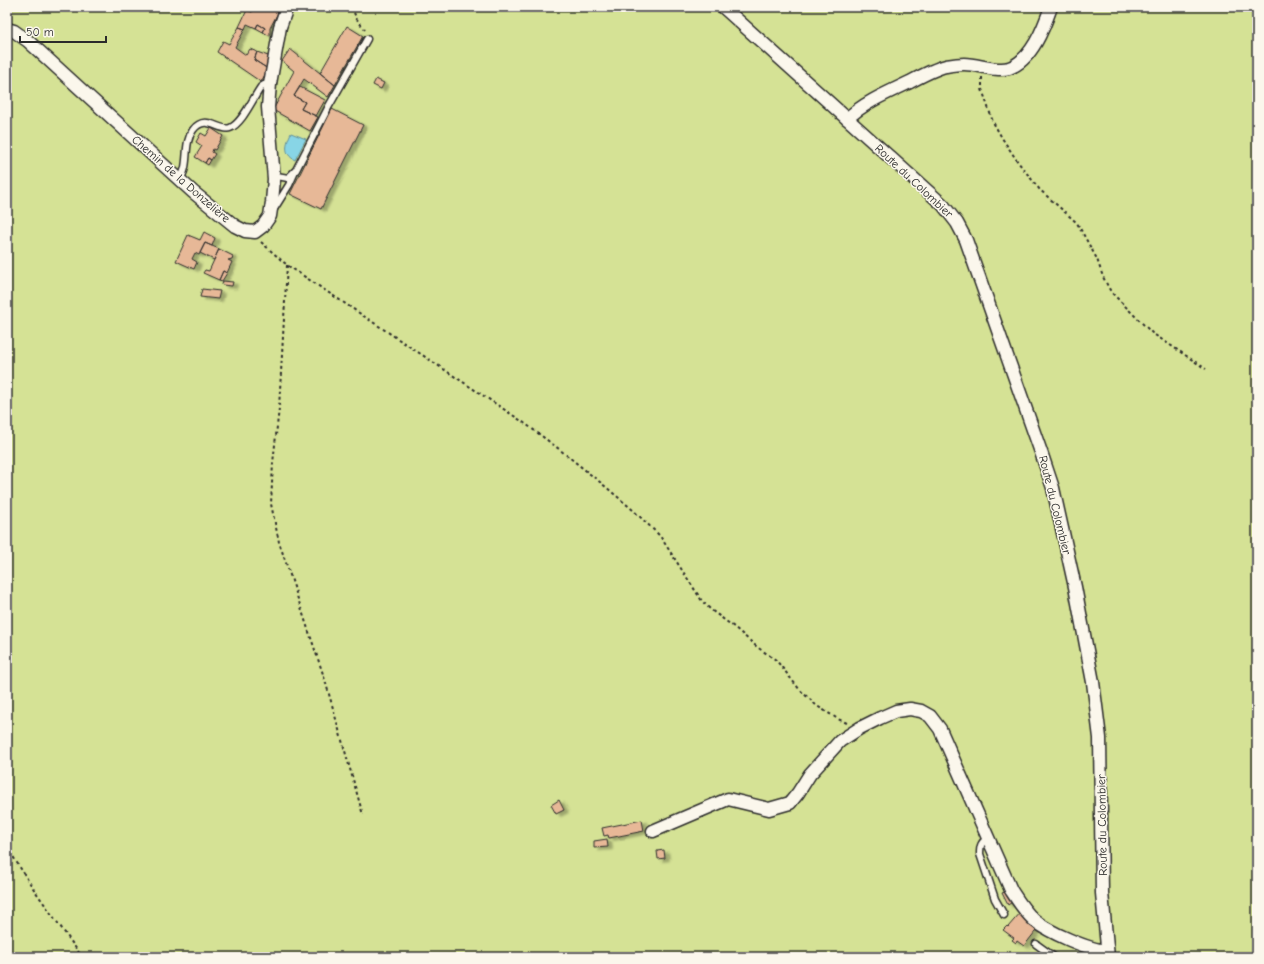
<svg xmlns="http://www.w3.org/2000/svg" width="1264" height="964" font-family="'Comic Neue',sans-serif">
<style>
.green{fill:#d5e295;stroke:#808660}
.water{fill:#88d5e6;stroke:#63919b}
.building{fill:#e7b897;stroke:#2b2b2b;filter:url(#shadow)}
.lines{fill:none;stroke-linecap:round;stroke-linejoin:round}
.service-casing{stroke:#2b2b2b;stroke-width:9}
.minor-casing{stroke:#2b2b2b;stroke-width:15}
.path{stroke:#2b2b2b;stroke-width:2;stroke-dasharray:3 3;stroke-linecap:butt}
.service{stroke:#fbf7ec;stroke-width:6}
.minor{stroke:#fbf7ec;stroke-width:12}
.labels{text-anchor:middle;stroke-width:3;stroke-linejoin:round;paint-order:stroke}
.street-label{font-size:12px;fill:#2b2b2b;stroke:#fbf7ec}
</style>
<defs>
<filter id="shadow"><feDropShadow dx="4.5" dy="2.5" stdDeviation="1" flood-color="#0004"/></filter>
</defs>
<rect width="100%" height="100%" fill="#fbf7ec"/>
<filter id="ink" filterUnits="userSpaceOnUse"><feTurbulence type="fractalNoise" baseFrequency=".025" numOctaves="2"/><feDisplacementMap in="SourceGraphic" scale="8" xChannelSelector="R" yChannelSelector="G"/><feConvolveMatrix kernelMatrix="1 2 1 2 8 2 1 2 1" color-interpolation-filters="sRGB"/></filter>
<g filter="url(#ink)">
<!-- green -->
<path class="green" d="M7,7H1257V957H7Z"/>
<!-- water -->
<path class="water" d="M291,133L306,139L295,160C283,154 286,143 291,133Z"/>
<!-- building -->
<path class="building" d="M255,7H281L270,28V36L263,32L265,28L258,24L256,28L247,24L245,29L239,27L247,10L252,12Z
M258,24L265,28L263,32L256,28Z
M347,26L363,36L335,85L320,73Z
M239,27L245,29L235,47L246,55L250,49L257,52L254,60L268,69L261,82L217,52L223,41L229,44Z
M290,49L335,85L328,97L304,79L294,96L305,102L301,109L318,117L310,131L273,110L294,71L282,61Z
M257,52L271,57L268,69L254,60Z
M376,79L384,83L381,89L373,85Z
M300,87L325,100L316,116L301,109L305,102L294,96Z
M332,109L363,125L321,209L290,194Z
M211,128L223,136L215,150L213,149L212,152L215,154L211,160L208,158L205,163L195,157L202,146L196,142L201,133L206,136Z
M208,158L211,160L208,165L205,163Z
M204,232L215,238L212,246L205,243L199,255L195,253L192,259L197,262L194,269L176,261L188,235L200,240Z
M205,243L219,249L214,260L200,253Z
M219,249L233,256L232,259L228,260L232,262L227,273L223,271L219,280L203,273L205,270L209,271Z
M223,271L227,273L222,281L219,280Z
M223,281L233,282L232,286L222,285Z
M202,289L220,291L218,299L200,297Z
M559,800L564,810L556,814L551,805Z
M642,820L644,831L609,838L608,835L604,836L602,828Z
M607,839L608,847L594,848V841Z
M664,850L665,858L658,859L657,851Z
M1007,891L1012,902L1008,905L1002,893Z
M1021,912L1039,927L1024,946L1017,941L1016,943L1012,940L1014,938L1003,930L1007,926L1008,927Z"/>
<g class="lines">
<!-- service casing -->
<g class="service-casing">
<path id="service" d="M274,173L277,176L288,178L296,170L329,106L367,39
M179,180C191,167 182,145 193,130C206,113 219,132 230,128C242,124 253,98 261,87L264,85L270,84
M274,209L289,185L294,174
M988,838C981,842 980,846 980,854L995,899L1004,915
M1036,944L1054,957"/>
</g>
<!-- minor casing -->
<g class="minor-casing">
<path id="minor" d="M723,7L943,205L957,223L966,240L1042,455L1053,488L1075,587L1093,682L1100,738L1102,893L1108,957
M7,29L14,31L28,41L193,192L235,226L245,231L255,232L263,226L270,216L272,202L274,179L268,107L270,84L280,27L287,7
M847,119C863,103 889,92 910,82C921,76 934,69 946,66C952,65 958,64 964,64C978,64 996,72 1009,68C1032,60 1044,27 1051,7
M653,831L728,799L769,809L790,803L798,793L810,774L840,741L860,728L880,718L896,711L910,709L921,711L930,716L940,729L1011,890C1018,901 1024,911 1034,920C1048,932 1089,950 1107,951"/>
</g>
<!-- path -->
<path class="path" d="M352,7L356,18L365,30
M982,77V89L993,122L1002,138L1018,162L1040,190L1077,223L1097,259L1103,277L1111,292L1152,333L1206,369
M261,242L287,265L523,422L559,449L606,487L633,510L660,536L702,601L711,610L734,627L757,647L776,660L800,690L817,706L838,719L847,723
M287,265L279,408L273,463L271,504L279,542L325,680L363,815
M7,847L33,888L82,957"/>
<!-- service -->
<use href="#service" class="service"/>
<!-- minor -->
<use href="#minor" class="minor"/>
</g>
</g>
<g class="labels">
<!-- street labels -->
<g class="street-label">
<text transform="translate(181 179) rotate(41)" y="4">Chemin de la Donzelière</text>
<text transform="translate(914 181) rotate(43)" y="4">Route du Colombier</text>
<text transform="translate(1055 505) rotate(76)" y="4">Route du Colombier</text>
<text transform="translate(1102 825) rotate(-91)" y="4">Route du Colombier</text>
</g>
</g>
<!-- margin -->
<rect width="1264" height="964" fill="none" stroke="#fbf7ec" stroke-width="24"/>
<rect x="12" y="12" width="1240" height="940" fill="none" stroke="#2b2b2b" stroke-width="1.5" filter="url(#ink)"/>
<!-- scale -->
<path d="M20 36v6h86v-6" fill="none" stroke="#2b2b2b" stroke-width="2"/>
<text x="26" y="36" font-size="12" fill="#2b2b2b" stroke="#fbf7ec" stroke-width="3" paint-order="stroke">50 m</text>
</svg>
